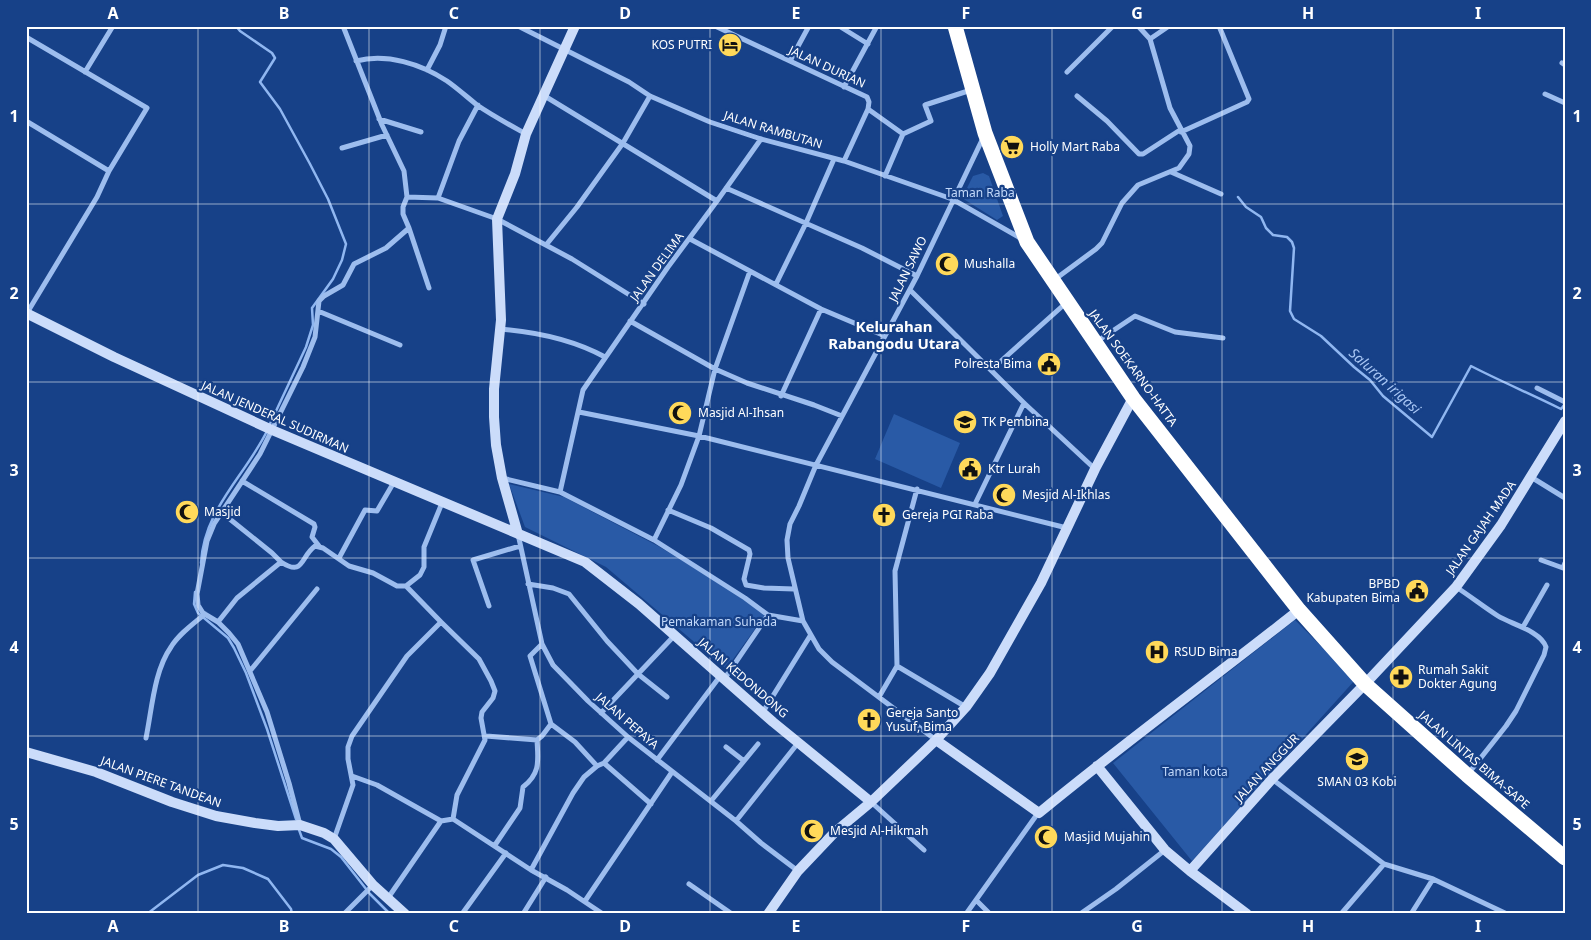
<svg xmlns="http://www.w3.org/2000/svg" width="1591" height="940" font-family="'Noto Sans',sans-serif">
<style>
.green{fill:#295aa6}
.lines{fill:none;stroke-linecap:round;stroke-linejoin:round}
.stream{stroke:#90b7f1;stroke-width:2.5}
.street{stroke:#9dbdee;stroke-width:5}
.secondary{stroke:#cbdcfa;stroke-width:10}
.highway{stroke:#fff;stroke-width:15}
.grid{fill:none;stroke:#fff;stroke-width:1;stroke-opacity:0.55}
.labels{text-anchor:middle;stroke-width:4.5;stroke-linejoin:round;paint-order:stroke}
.poi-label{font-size:12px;fill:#fff;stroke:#174188;text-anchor:start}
.street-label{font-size:12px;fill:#fff;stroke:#174188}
.park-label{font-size:12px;fill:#c3d9fa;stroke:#174188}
.water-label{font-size:14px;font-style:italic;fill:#a9c7f5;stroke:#174188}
.quarter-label{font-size:15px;font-weight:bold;fill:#fff;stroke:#174188}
.neatline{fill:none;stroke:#fff;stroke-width:2}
.grid-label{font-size:16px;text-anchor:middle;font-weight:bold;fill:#fff}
</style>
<rect width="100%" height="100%" fill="#174188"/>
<!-- green -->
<path class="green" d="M983,173L989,176L1003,216L997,220L962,198L973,176Z
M894,414L960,443L941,488L875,459Z
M509,484L564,497L658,546L724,586L765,615L726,669L606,567L525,527Z
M1295,620L1355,680L1192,861L1113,763Z"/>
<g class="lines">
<!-- stream -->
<path class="stream" d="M236,26L240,31L272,53L275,58L260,82L280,109L310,164L328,199L346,244L342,260L333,279L312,308L313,325L306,347L269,426
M1238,197L1246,207L1261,217L1266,228L1273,235L1287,237L1292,242L1294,248L1290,311L1294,319L1321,336L1354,367L1370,380L1383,396L1432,437L1471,366C1500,381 1531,394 1561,409L1565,404
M201,563C204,509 245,476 267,431
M195,592L194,604L198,613L228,638L234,648L246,673L267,729L296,819
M298,827L302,838L331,849L341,857L370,894L390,914
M147,914L198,875L223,865L243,868L268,879L291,909L292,914"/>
<!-- street -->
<path class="street" d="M518,26L629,82L650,96L710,122L761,139L844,161L952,199L1022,239
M715,26L867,97L869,102L868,109L844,161
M839,26L868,44
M26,37L147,108L109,171L97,197L27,313
M1150,39L1169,26
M356,61C387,53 421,64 447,81C457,88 467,97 477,105C493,116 510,125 526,134
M790,61L809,26
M1562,63L1565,65
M427,70L440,45L446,26
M85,72L113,26
M1067,72L1113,26
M844,87L877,26
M1545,94L1565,103
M543,95L717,201
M1077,96L1107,121L1139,154H1143L1180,130
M868,109L903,134L885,176
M379,119L421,132
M26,121L109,171
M1181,132L1247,102L1249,99L1219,26
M903,134L931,121L925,105L971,90
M342,148L387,135
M1171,172L1221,194
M726,188L862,248L917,276
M407,197L438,198L497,219L572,259L644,304
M438,198L459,141L478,105
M409,228L429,288
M690,239L821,309L885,336
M546,245L577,207L623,143L650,96
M1054,280L1096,249L1102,243L1122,203L1138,185L1179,168L1189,154L1190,146L1170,108L1150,39L1138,26
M776,284L806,223L834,159
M910,290L1024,403L1095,469
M318,311L400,345
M630,321L715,369L747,383L814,405L842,416
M500,329C537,332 572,339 605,357
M1096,342L1135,316L1175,332L1223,338
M991,370L1067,302
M1537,388L1565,402
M781,396L821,309
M579,412L699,436L1067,528
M1531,477L1565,498
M502,478L560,492L583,390L668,267L717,201L761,139
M242,481L314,524L315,527L312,537L319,546
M560,492L654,540L745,598L768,615L803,621
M975,504L1024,403
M668,510L711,528L749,550L750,554L744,579L746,585L764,588L794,589
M221,512L272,553L281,562
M518,534L542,644L553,665L588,701L628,737L736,821L761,843L798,871
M654,540L681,485L699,436L715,369L750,271
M339,558L365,510L377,511L394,482
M1541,560L1563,568L1565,563
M528,584L553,588L569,594L607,641L638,674L667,697
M1456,587C1470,596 1484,607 1498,616C1511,624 1541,631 1546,647L1544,655L1516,711L1506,726L1468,774
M489,606L473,560L520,546
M218,622L237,598L281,562C304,577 300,557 315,546L323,548L349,566L373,573L397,586H406L420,575L424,567V547L442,503
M441,622L479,659L491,681L495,691L493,698L482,712L481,718L485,740L457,795L453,819
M1523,627L1547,585
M897,666L966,707
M250,671L317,589
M725,678L768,615
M879,697L897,666L895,571L917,489
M763,712L810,636
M601,713L674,636
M551,724L575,742L597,766
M486,736L537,740L542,736L551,724L530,656L542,644
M146,738C152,709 154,671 171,647C179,634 193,624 205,614
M936,740L832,662L819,649L803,621L788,558L787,540L790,524L799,506L816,465L917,276L983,138
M726,747L744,761
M657,760L721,675
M604,763L651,804
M352,776L377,785L441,821L453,819L531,870L567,890L603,914
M1272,779L1384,864L1433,879
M711,801L758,744
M871,802L924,850
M736,821L798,743
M300,825L289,783L267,712L238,644L229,633L218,622L203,613L198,605L197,594L207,541L214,524L260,454L303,367L315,337L319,301L324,296L343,285L354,264L386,248L409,228L403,214V207L407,197L404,171L382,125L343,26
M334,839L353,785L348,759V747L352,736L407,656L441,622L406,586
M495,845L520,808L523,787C541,773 538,760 537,740
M531,870L573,793L584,777L597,766L604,763L628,737
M689,884L732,914
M388,898L441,821
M976,900L990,914
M585,901L672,772
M344,914L373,885
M462,914L506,853
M523,914L546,877
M966,914L1038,813
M1080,914L1116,889L1165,850
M1341,914L1384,864
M1411,914L1433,879L1507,914"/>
<!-- secondary -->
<path class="secondary" d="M26,313L114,357L272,430L585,562L639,604L773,722L871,802
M518,534L502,478L496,445L494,417V389L501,320L497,219L515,174L526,134L575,26
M936,740L1039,813C1124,743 1213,678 1299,610
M26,752L96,772L172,802L216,816L255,823L278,826L300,825L324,833L334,839L373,885L405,914
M1097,766L1165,850L1190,871L1247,914
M1190,871L1272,779L1365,684L1456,587L1501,525L1565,421
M768,914L798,871L835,832L871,802L936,740L966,707L990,673L1041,583L1095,469L1133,398"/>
<!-- highway -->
<path class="highway" d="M955,26L985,133L1027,242L1133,398L1299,610L1365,684L1467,775L1565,858"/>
</g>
<!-- grid -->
<path class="grid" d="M198,26V914M369,26V914M540,26V914M710,26V914M881,26V914M1052,26V914M1222,26V914M1393,26V914M26,204H1565M26,382H1565M26,558H1565M26,736H1565"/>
<!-- icons -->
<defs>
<g id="hotel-disc" transform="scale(1.25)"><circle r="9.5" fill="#ffd95a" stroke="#174188"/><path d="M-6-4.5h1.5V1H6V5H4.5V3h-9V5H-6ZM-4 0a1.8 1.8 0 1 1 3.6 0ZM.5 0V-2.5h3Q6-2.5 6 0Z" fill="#111"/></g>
<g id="supermarket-disc" transform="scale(1.25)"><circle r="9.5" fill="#ffd95a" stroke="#174188"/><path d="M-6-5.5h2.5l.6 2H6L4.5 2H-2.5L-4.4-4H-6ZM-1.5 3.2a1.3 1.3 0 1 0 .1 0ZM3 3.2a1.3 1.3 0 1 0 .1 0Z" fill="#111"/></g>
<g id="mosque-disc" transform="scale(1.25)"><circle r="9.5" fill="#ffd95a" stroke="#174188"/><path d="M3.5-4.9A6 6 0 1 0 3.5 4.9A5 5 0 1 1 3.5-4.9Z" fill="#111"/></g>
<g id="civic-disc" transform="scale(1.25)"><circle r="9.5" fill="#ffd95a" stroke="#174188"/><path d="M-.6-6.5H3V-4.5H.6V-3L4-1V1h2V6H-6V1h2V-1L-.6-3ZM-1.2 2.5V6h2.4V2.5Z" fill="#111"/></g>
<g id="school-disc" transform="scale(1.25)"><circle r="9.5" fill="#ffd95a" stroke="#174188"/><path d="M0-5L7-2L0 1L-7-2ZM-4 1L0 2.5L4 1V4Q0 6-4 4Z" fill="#111"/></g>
<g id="church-disc" transform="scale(1.25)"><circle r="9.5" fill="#ffd95a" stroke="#174188"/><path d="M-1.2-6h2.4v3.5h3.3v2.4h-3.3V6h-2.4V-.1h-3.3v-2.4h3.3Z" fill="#111"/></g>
<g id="hospital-disc" transform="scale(1.25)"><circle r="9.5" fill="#ffd95a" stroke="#174188"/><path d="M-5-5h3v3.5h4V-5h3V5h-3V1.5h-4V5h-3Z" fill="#111"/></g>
<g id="pharmacy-disc" transform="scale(1.25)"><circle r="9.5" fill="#ffd95a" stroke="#174188"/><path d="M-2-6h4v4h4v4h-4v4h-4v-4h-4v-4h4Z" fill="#111"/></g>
</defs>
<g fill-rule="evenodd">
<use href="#hotel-disc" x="730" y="45"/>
<use href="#supermarket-disc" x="1012" y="147"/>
<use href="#mosque-disc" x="947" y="264"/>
<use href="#civic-disc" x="1049" y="364"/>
<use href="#mosque-disc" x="680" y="413"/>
<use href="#school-disc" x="965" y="422"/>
<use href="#civic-disc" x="970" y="469"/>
<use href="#mosque-disc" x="1004" y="495"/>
<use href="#mosque-disc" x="187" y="512"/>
<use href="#church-disc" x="884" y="515"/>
<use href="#civic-disc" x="1417" y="591"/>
<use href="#hospital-disc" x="1157" y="652"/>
<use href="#pharmacy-disc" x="1401" y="677"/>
<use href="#church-disc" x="869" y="720"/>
<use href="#school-disc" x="1357" y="759"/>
<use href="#mosque-disc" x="812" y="831"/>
<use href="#mosque-disc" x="1046" y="837"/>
</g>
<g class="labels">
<!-- poi labels -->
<g class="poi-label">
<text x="712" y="49" text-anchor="end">KOS PUTRI</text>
<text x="1030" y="151">Holly Mart Raba</text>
<text x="964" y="268">Mushalla</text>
<text x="1032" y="368" text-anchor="end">Polresta Bima</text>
<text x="698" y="417">Masjid Al-Ihsan</text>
<text x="982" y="426">TK Pembina</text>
<text x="988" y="473">Ktr Lurah</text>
<text x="1022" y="499">Mesjid Al-Ikhlas</text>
<text x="204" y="516">Masjid</text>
<text x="902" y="519">Gereja PGI Raba</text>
<text x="1400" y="588" text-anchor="end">BPBD<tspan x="1400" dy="14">Kabupaten Bima</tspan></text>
<text x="1174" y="656">RSUD Bima</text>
<text x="1418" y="674">Rumah Sakit<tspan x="1418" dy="14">Dokter Agung</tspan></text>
<text x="886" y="717">Gereja Santo<tspan x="886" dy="14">Yusuf, Bima</tspan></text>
<text x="1357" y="786" text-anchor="middle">SMAN 03 Kobi</text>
<text x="830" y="835">Mesjid Al-Hikmah</text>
<text x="1064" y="841">Masjid Mujahin</text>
</g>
<!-- street labels -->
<g class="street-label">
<text transform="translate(827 67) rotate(25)" y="4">JALAN DURIAN</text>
<text transform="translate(773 130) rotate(17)" y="4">JALAN RAMBUTAN</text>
<text transform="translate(657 267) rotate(-54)" y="4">JALAN DELIMA</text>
<text transform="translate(908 269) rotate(-64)" y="4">JALAN SAWO</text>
<text transform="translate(1133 368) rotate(54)" y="4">JALAN SOEKARNO-HATTA</text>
<text transform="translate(275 417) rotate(24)" y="4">JALAN JENDERAL SUDIRMAN</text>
<text transform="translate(1481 528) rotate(-55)" y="4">JALAN GAJAH MADA</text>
<text transform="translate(743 678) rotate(41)" y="4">JALAN KEDONDONG</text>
<text transform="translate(627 721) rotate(41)" y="4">JALAN PEPAYA</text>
<text transform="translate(1474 760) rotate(41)" y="4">JALAN LINTAS BIMA-SAPE</text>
<text transform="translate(1267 768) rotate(-47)" y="4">JALAN ANGGUR</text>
<text transform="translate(161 782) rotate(20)" y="4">JALAN PIERE TANDEAN</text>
</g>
<!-- park labels -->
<g class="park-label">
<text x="980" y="197">Taman Raba</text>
<text x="719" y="626">Pemakaman Suhada</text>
<text x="1195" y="776">Taman kota</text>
</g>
<!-- water labels -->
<g class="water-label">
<text transform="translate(1385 381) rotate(42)" y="5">Saluran irigasi</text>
</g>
<!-- quarter labels -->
<g class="quarter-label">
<text x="894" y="332">Kelurahan<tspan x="894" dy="17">Rabangodu Utara</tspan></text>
</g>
</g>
<!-- border -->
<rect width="1591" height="940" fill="none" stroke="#174188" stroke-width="55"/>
<rect x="28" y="28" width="1536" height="884" class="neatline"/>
<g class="grid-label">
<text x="113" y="19">A</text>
<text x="284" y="19">B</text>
<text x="454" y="19">C</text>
<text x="625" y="19">D</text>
<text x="796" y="19">E</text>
<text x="966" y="19">F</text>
<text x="1137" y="19">G</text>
<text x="1308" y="19">H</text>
<text x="1478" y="19">I</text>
<text x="14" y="122">1</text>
<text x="1577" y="122">1</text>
<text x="14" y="299">2</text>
<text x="1577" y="299">2</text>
<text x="14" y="476">3</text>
<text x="1577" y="476">3</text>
<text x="14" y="653">4</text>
<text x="1577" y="653">4</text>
<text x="14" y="830">5</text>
<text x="1577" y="830">5</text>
<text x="113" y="932">A</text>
<text x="284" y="932">B</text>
<text x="454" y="932">C</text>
<text x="625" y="932">D</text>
<text x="796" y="932">E</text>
<text x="966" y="932">F</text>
<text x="1137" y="932">G</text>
<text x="1308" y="932">H</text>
<text x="1478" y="932">I</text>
</g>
</svg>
